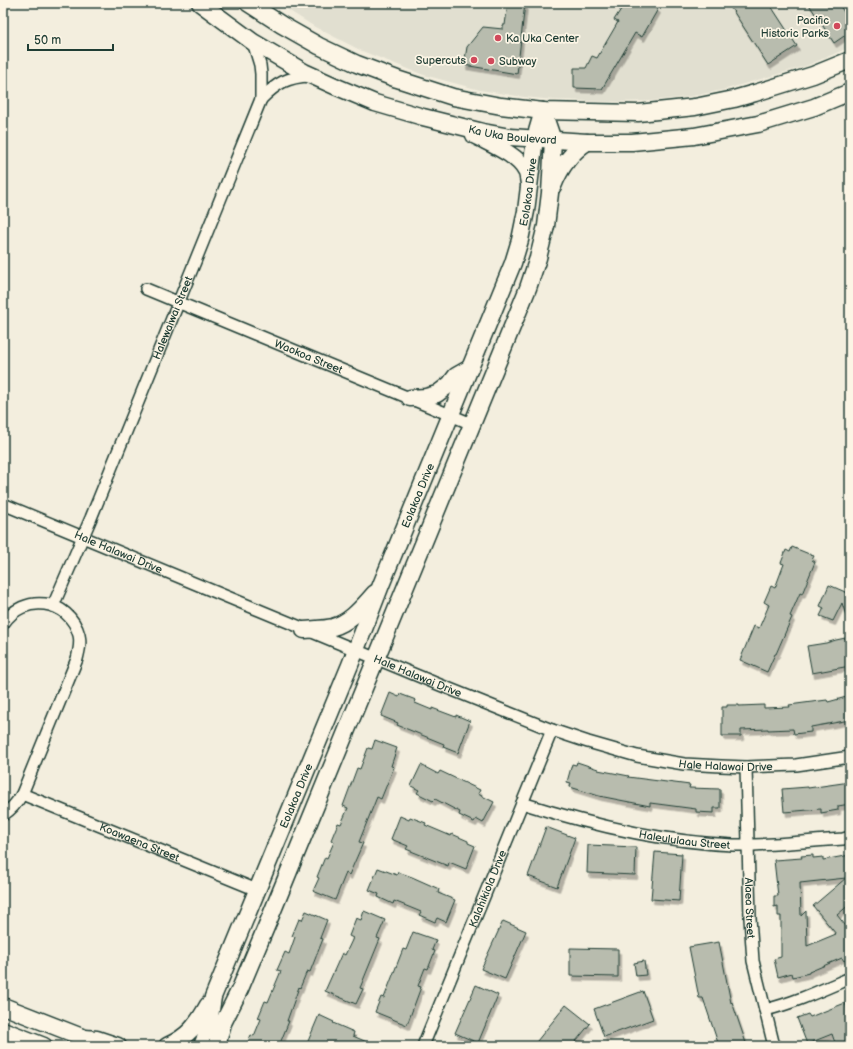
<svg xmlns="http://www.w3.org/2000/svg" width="853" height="1049" font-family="'Balsamiq Sans',sans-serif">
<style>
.built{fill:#e1dfd0}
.building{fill:#b8bcae;stroke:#1f3d34;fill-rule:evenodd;filter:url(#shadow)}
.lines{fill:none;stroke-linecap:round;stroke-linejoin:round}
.street-casing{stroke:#1f3d34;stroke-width:14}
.secondary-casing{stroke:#1f3d34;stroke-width:19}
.street{stroke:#fcf5e5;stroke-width:11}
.secondary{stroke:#fcf5e5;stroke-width:16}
.poi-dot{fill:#d1495b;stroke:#fcf5e5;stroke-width:1.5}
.labels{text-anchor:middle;stroke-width:3.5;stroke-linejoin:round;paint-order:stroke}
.poi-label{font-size:11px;fill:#1f3d34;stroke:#fcf5e5;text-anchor:end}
.street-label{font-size:11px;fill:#1f3d34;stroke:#fcf5e5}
</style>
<defs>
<filter id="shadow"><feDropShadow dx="2.5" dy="4.5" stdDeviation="0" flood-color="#0004"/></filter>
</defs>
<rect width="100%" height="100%" fill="#f3eede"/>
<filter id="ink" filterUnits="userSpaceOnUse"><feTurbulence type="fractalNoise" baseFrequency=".025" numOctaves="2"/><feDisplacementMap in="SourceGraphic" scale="8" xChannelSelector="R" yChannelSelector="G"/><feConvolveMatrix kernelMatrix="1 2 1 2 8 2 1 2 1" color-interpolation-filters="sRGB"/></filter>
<g filter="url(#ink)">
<!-- built -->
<path class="built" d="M277,3H850V47L806,66L761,79L723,90L688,97L650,101L619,102L554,100L524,97L480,90L424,75L362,51L315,27Z"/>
<!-- building -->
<path class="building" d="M508,3H525L517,74L464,65L467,47L483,27L503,29V25H505Z
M625,3H649L658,9L642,37L635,33L602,89L574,88V68H586L592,56L597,58L618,22L614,20Z
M728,3H769L797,46L768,65Z
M808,3H838L850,21V32L834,43Z
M792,547L814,556L812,560L815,562L802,594L800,593L790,616L792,617L776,654H775L767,672L740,660L754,626L759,628L769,605L764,602L771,586L775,588L784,564L781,563L786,550L790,552Z
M829,585L850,594V622H848L842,603L833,621L820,616L824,608L820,606Z
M850,637V666L812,673L807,646L826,643L836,640Z
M390,693L399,697L400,694L416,700L415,703L432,710V708L456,717V715L470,721L458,753L443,747L444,744L397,725L398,723L381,716Z
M850,696V720L811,727V732L794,734L793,729L768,730V729L741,730V736H722V707H727V705H739V706L764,705V708L790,707L789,705L827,700L828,702Z
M375,740L397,748L391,766L394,767L381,799L377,797L359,842L363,843L349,875L346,873L335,900L313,891L319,878L317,877L325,857L327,858L334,842L331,840L338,823L341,824L348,808L343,806L357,768L360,769L368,748L372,749Z
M577,762L598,769V770L629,776L628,777L690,785L689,788L720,789V808H714V813L696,812V809L650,803V806L599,796L570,787L571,783L567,782L572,764L576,765Z
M421,765L438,774L440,771L480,790L478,794L494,802L483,823L476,819L474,822L459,815L460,812L435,799L433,801L417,793L419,790L411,786Z
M850,782V804L838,806V810L821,813V809L784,812L782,789L808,787V788Z
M400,816L409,820L410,817L426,823L425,825L451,836L452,834L468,841V843L475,846L466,869L449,862L448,866L406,849L408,846L391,839Z
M546,827L575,838L557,887L528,876Z
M588,845L636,847L635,875L587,873Z
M655,852L682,854L679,901L651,899Z
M813,855V858L823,857V860L850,855V904L837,915L850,931V957L844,961L842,958L809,972V973L793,977L792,973L778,977L774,959L781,957V916H778V906L774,907V896H778L774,860L802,858L801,856ZM846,878L813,906L836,934L807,946L806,911L801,916L800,883Z
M378,868L397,875L398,872L412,877L439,889L438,893L455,900L446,922L437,918L435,922L419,915L421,912L394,901L393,904L378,897L379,894L369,890Z
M306,911L327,920L320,938L323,939L310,972L307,971L300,988L299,987L287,1021H289L279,1046H246L251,1035L254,1036L261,1019L258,1018L265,1001L268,1002L281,971L277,970L285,952L289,954L295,937L292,936L299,919L302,920Z
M364,911L385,920L377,938L380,939L360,988L363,989L356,1004L325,991L342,953L345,955L353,938L349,936L356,918L361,920Z
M503,921L526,931L505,979L481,969Z
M413,932L436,940L432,950L435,951L428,969L425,968L418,986L421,987L407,1025L375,1012L381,997L384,998L403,949L406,950Z
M719,942L731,1003L732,1002L747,1046H719L703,998H699L689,947Z
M570,948L618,949V977L570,976Z
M644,961L646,975L636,976L634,963Z
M476,985L498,995L478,1043L455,1033Z
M643,991L653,1019L604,1037L594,1009Z
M845,1003L850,1015V1046H836L832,1034L807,1044L797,1018L808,1014L810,1017Z
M566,1005L590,1024L572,1046H533Z
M319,1015L334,1022L333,1023L354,1032L353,1036L376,1046H306Z"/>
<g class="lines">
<!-- street casing -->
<g class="street-casing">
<g id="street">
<path d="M261,99C277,83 287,77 310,76"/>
<path id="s1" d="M146,289L472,424"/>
<path id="s2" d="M3,504L440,685L552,730L588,742L637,756L684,764L721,766L746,767L796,765L850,757"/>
<path id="s3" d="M53,606L91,518L261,99V74L260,65L253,42"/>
<path d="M3,624C23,593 69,598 79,635C81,643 79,651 77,659L22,794C17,803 12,809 3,815"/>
<path id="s4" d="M746,767L750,918L753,961L774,1046"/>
<path id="s5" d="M22,794L257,890"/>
<path id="s6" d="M522,803C591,825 662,842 733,845C770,846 806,841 843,839L850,837"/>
<path d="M765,1010C794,1003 822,990 850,978"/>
<path id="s7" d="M423,1046L552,730"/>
</g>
</g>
<!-- secondary casing -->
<g class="secondary-casing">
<g id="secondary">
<path id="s8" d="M200,3L253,42L304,72L337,87L375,103L423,117L483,132L510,137L587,142H632L694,136L758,124L814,107L850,92"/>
<path d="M248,3L282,25L319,46L357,64L397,79L453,97L501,106L543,111L638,113L695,107L734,99L755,93L813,75L850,60"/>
<path d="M474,135C490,144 517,154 526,171C528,174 528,179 529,183"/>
<path d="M553,186C560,168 570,153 587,142"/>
<path d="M410,398L426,397L437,394L450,384L456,376L470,368"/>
<path d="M304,630C314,629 324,629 333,627C351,622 363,606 375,593"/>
<path d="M3,1006L82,1037L96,1046"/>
<path d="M3,1030L44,1046"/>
<path d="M85,1038L97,1039L118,1046"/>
<path d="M167,1046C188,1037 197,1025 208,1005"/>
<path id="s9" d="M202,1046C208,1033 211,1011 213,997L350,665L381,585L513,263L520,240L526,211L535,138L543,111"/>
<path d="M217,1046L223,1023L240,989L269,920L528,288L538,258L546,226L550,193L553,140L543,111"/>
</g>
</g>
<!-- street -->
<use href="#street" class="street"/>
<!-- secondary -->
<use href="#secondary" class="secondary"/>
</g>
</g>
<!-- markers -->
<g class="poi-dot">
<circle cx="837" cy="26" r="4"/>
<circle cx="498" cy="38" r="4"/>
<circle cx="474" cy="60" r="4"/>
<circle cx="491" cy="61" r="4"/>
</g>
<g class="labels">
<!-- poi labels -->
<g class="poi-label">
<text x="829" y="24">Pacific<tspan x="829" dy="13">Historic Parks</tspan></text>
<text x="506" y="42" text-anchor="start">Ka Uka Center</text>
<text x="466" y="64">Supercuts</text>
<text x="499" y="65" text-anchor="start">Subway</text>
</g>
<!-- street labels -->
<g class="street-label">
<text dy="4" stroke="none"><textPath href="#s8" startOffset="344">Ka Uka Boulevard</textPath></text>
<text dy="4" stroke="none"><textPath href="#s9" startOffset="916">Eolakoa Drive</textPath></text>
<text dy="4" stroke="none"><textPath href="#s3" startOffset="312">Halewaiwai Street</textPath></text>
<text dy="4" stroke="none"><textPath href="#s1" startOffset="176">Waokoa Street</textPath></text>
<text dy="4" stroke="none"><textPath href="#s9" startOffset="592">Eolakoa Drive</textPath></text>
<text dy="4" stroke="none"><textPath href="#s2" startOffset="125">Hale Halawai Drive</textPath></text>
<text dy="4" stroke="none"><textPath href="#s2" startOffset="449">Hale Halawai Drive</textPath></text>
<text dy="4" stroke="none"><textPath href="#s2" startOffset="772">Hale Halawai Drive</textPath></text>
<text dy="4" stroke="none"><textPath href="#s9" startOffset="268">Eolakoa Drive</textPath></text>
<text dy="4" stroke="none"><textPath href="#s6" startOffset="167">Haleululaau Street</textPath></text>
<text dy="4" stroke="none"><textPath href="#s5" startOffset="127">Koawaena Street</textPath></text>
<text dy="4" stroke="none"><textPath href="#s7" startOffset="170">Kalahikiola Drive</textPath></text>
<text dy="4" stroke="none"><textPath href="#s4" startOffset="141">Alaea Street</textPath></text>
</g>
</g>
<!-- margin -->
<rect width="853" height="1049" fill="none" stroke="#fcf5e5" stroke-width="16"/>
<rect x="8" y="8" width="837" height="1033" fill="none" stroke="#1f3d34" stroke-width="1.5" filter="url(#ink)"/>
<!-- scale -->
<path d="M28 44v6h85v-6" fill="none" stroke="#1f3d34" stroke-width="2"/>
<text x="34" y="44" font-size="12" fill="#1f3d34" stroke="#fcf5e5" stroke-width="3" paint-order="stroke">50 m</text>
</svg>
